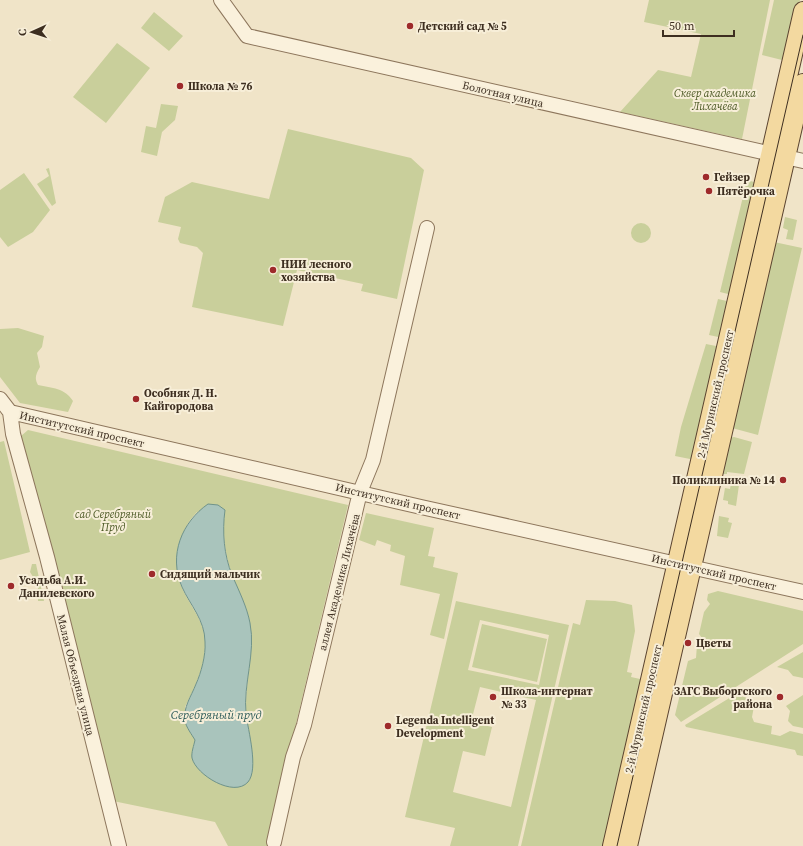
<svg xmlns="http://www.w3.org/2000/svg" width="803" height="846" font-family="'Source Serif 4',serif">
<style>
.green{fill:#c9cf9b;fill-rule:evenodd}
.water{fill:#a9c4bc;stroke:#6f938a}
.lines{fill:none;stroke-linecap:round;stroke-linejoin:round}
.minor-casing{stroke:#8d765c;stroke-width:16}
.major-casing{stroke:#5b4430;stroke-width:20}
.minor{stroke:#faf1dc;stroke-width:14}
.major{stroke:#f3d9a0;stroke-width:18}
.tram{stroke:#3d2e20;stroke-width:1}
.poi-dot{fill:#9e2a2b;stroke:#f7eed8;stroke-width:1.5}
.labels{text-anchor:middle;stroke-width:4;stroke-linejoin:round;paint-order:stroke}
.poi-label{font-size:11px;font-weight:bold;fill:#3d2e20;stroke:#f7eed8;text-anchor:start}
.park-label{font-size:11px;font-style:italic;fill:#4d5a26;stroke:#f7eed8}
.street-label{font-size:11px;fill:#3d2e20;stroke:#f7eed8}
.water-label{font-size:12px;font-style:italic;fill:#2f5d5a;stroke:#f7eed8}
</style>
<rect width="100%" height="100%" fill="#f0e4c8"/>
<!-- green -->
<path class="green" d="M649,0H770L742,139L620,112L658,70L691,77L701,34L644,22Z
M774,0H800L786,61L762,55Z
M154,12L183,36L169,51L141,28Z
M117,43L150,68L106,123L73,97Z
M161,104L178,106L175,120L162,132L157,156L141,152L146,126L156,128Z
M288,129L411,158L424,170L397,299L361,291L363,284L297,270L283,326L192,307L203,253L197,247L180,243L178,239L181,227L158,222L165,197L192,182L269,199Z
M49,168L56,203L52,206L37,184L49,176L46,169Z
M24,173L50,210L33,232L8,247L0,237V190Z
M747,180L754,182L744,227L748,228L732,295L720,292Z
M785,217L797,220L793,240L786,239L788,230L783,228Z
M631 233a10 10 0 1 1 20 0a10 10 0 1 1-20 0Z
M774,242L802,248L758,435L732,428Z
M718,299L731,302L723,338L709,335Z
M18,328L44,336L42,347L37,353L40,367C36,374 34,378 38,385C52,388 65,388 73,401L68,412L20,403L0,377V329Z
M706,344L721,347L695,460L675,456L681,427Z
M28,430L348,505L267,846H228L215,822L113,801L21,436ZM225,510C222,532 225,552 231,573C237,590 248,606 250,624C254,652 246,679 246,707C245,732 247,757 247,783C222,794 209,772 192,757L195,740L185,707C195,687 206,665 205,642C205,614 176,594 177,565C177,560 179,553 180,547C183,531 186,524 197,512Z
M734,437L752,442L744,474L727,472V474H723L729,438Z
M4,441L30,552L0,560V442Z
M731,483L739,485L736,506L728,504V501L723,500L725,488L730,489Z
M366,513L434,528L428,556L435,557L433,567L458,573L444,639L430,635L440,594L400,585L405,556L390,551L391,545L377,540L375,546L359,540Z
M719,516L729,518L728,522L732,523L728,538L717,536Z
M32,564H36L44,601H38V585L30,572Z
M718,591L803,611V644L681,722L675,715L688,661L696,658L697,645L701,642L702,638L699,634L704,612L710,604L707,600L708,594Z
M586,600L615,601L632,605L635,631L627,672L632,673L631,677L645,680L608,846H521L573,623L580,625Z
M456,601L569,625L518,846H450L455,828L405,817ZM480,620L549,635L539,685L468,670ZM480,687L536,700L511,807L453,792L463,751L485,756L492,727L471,722Z
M482,624L547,639L537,682L472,667Z
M803,652V678L793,676L788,670L777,667Z
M736,694L755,701L752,717L754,722L772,726L771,734L780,736L790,731L803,734V756L797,755L795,750L686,727L685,725Z
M803,695V728L793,726L788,721L790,711L786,706Z"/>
<!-- water -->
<path class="water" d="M208,504L218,505L225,510C222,532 224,555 232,575C239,591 247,607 250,623C256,653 243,684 246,714C248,730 259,769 248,782C234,798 196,775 192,758C191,753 194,745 195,740C192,735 186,727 185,721C183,707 191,697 196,684C201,673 206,655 205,642C205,620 190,605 182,587C168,555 182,522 208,504Z"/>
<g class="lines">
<!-- minor casing -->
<g class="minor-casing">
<path id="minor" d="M221,0L247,36L803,161
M0,399L10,412L421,507L803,592
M10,412L13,434L47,557L119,846
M274,842L293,757L304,725L360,492L373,460L427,228"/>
</g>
<!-- major casing -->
<g class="major-casing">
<path id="major" d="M612,846L803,11
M628,846L803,83"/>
</g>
<!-- minor -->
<use href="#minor" class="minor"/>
<!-- major -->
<use href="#major" class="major"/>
<!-- tram -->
<path class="tram" d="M617,846L803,35"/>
</g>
<!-- markers -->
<g class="poi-dot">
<circle cx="410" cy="26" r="4"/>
<circle cx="180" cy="86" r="4"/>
<circle cx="706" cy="177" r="4"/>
<circle cx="709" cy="191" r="4"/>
<circle cx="273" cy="270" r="4"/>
<circle cx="136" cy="399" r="4"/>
<circle cx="783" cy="480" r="4"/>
<circle cx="152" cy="574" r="4"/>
<circle cx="11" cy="586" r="4"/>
<circle cx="688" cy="643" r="4"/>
<circle cx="493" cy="697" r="4"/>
<circle cx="780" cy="697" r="4"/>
<circle cx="388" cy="726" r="4"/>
</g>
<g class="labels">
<!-- poi labels -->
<g class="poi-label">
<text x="418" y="30">Детский сад № 5</text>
<text x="188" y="90">Школа № 76</text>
<text x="714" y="181">Гейзер</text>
<text x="717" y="195">Пятёрочка</text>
<text x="281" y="268">НИИ лесного<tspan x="281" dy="13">хозяйства</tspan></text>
<text x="144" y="397">Особняк Д. Н.<tspan x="144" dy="13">Кайгородова</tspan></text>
<text x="775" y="484" text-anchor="end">Поликлиника № 14</text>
<text x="160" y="578">Сидящий мальчик</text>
<text x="19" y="584">Усадьба А.И.<tspan x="19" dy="13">Данилевского</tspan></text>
<text x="696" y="647">Цветы</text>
<text x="501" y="695">Школа-интернат<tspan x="501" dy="13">№ 33</tspan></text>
<text x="772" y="695" text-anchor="end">ЗАГС Выборгского<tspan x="772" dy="13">района</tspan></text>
<text x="396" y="724">Legenda Intelligent<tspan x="396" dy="13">Development</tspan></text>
</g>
<!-- park labels -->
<g class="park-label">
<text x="715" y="97">Сквер академика<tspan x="715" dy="13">Лихачёва</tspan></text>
<text x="113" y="518">сад Серебряный<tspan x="113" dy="13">Пруд</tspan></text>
</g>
<!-- street labels -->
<g class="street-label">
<text transform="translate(503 94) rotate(13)" y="4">Болотная улица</text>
<text transform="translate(715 394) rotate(-77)" y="4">2-й Муринский проспект</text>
<text transform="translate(82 429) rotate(13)" y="4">Институтский проспект</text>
<text transform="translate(398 501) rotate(13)" y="4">Институтский проспект</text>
<text transform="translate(714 572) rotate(13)" y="4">Институтский проспект</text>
<text transform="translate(339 582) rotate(-76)" y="4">аллея Академика Лихачёва</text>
<text transform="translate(76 675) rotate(76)" y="4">Малая Объездная улица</text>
<text transform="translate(643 709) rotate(-77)" y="4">2-й Муринский проспект</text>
</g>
<!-- water labels -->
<g class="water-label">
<text x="216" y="719">Серебряный пруд</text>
</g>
</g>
<!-- north arrow -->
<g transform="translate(32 32) rotate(267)" stroke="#f7eed8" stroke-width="3" paint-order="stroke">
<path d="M0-3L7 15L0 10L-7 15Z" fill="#3d2e20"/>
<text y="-6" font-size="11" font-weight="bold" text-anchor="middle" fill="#3d2e20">С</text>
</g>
<!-- scale -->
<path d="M663 30v6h71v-6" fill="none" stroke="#3d2e20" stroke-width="2"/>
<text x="669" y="30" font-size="12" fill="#3d2e20" stroke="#f7eed8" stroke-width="3" paint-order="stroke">50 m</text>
</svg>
